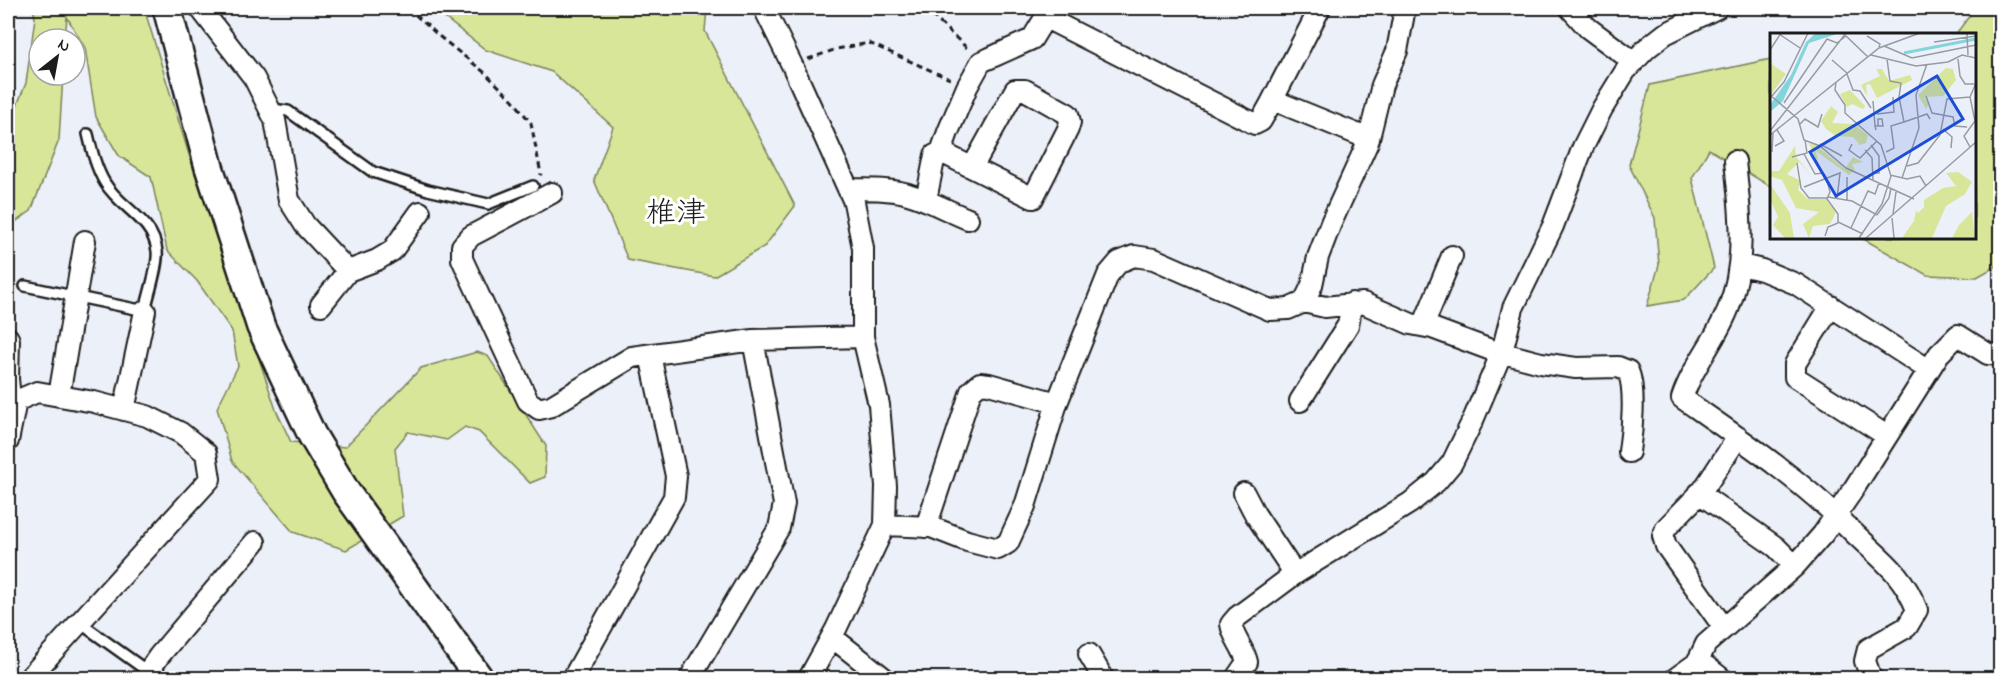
<svg xmlns="http://www.w3.org/2000/svg" width="2008" height="686" font-family="'Indie Flower','Klee One',sans-serif">
<style>
.green{fill:#d8e699;stroke:#7a815a;stroke-width:1.5}
.lines{fill:none;stroke-linecap:round;stroke-linejoin:round}
.lane-casing{stroke:#1c1c1c;stroke-width:14}
.street-casing{stroke:#1c1c1c;stroke-width:24}
.secondary-casing{stroke:#1c1c1c;stroke-width:32}
.path{stroke:#1c1c1c;stroke-width:3;stroke-dasharray:6 4.5;stroke-linecap:butt}
.lane{stroke:#fff;stroke-width:9}
.street{stroke:#fff;stroke-width:20}
.secondary{stroke:#fff;stroke-width:27}
.labels{text-anchor:middle;stroke-width:6;stroke-linejoin:round;paint-order:stroke}
.quarter-label{font-size:30px;fill:#1c1c1c;stroke:#fff}
.inset-river{fill:none;stroke:#84d5db;stroke-width:3}
.inset-road{fill:none;stroke:#989ba1;stroke-width:1.5}
.view{fill:#1d4ed8;fill-opacity:0.15;stroke:#1d4ed8;stroke-width:3}
.inset-edge{fill:none;stroke:#1c1c1c;stroke-width:3}
</style>
<rect width="100%" height="100%" fill="#ebf0f9"/>
<filter id="ink" filterUnits="userSpaceOnUse"><feTurbulence type="fractalNoise" baseFrequency=".0167" numOctaves="2"/><feDisplacementMap in="SourceGraphic" scale="12" xChannelSelector="R" yChannelSelector="G"/><feConvolveMatrix kernelMatrix="1 2 1 2 8 2 1 2 1" color-interpolation-filters="sRGB"/></filter>
<g filter="url(#ink)">
<!-- green -->
<path class="green" d="M33,8H144L194,171L230,271L276,410L291,442L345,447L421,368L477,352L488,356L546,446L545,477L530,483L479,432L465,427L447,440L408,432L395,448L403,516L346,550L293,532L232,461L217,408L238,366L232,331L197,281L167,250L151,177L119,156L96,117L85,48L67,17L65,39H39V75H63L59,140L31,211L8,227V128L26,83L35,18Z
M432,8H707L705,31L795,206L765,246L714,276L628,260L594,180L613,127L552,72L486,50Z
M1975,8H2000V264L1977,277L1927,275L1860,237H1974V34H1956Z
M1771,59V187L1709,149L1692,178L1714,268L1684,300L1647,306L1659,265L1655,218L1629,165L1650,85Z"/>
<g class="lines">
<!-- lane casing -->
<g class="lane-casing">
<path id="lane" d="M271,109L288,111L373,172L428,190L488,204L533,186
M25,286L145,311C148,296 159,264 157,251C153,219 120,208 105,183C96,168 92,151 88,134
M80,623L143,668L152,672"/>
</g>
<!-- street casing -->
<g class="street-casing">
<path id="street" d="M200,8L254,78L275,120L289,200L305,225L348,271
M764,8L792,65L854,202L863,248V337L879,405L886,486L885,525L836,629L809,678
M1570,8L1588,28L1634,62
M1046,18L1255,124L1261,121L1271,103L1320,8
M1273,100L1369,139
M941,152L948,132L967,87L981,62L1032,39L1051,8
M1735,161C1740,210 1747,260 1729,307C1717,339 1693,365 1682,398C1742,440 1803,481 1854,533C1881,559 1903,573 1917,610L1907,627L1868,649L1865,661L1871,678
M848,189C867,190 890,188 908,194C929,200 948,211 968,219
M552,193L471,236L462,246V259L528,401L539,409L551,406L632,357L753,340L863,337
M926,200L935,155L941,152L1033,198L1068,129L1070,122L1068,114L1025,90H1015L973,166
M1741,265L1762,270L1796,284L1929,370
M1304,302L1325,307L1363,303L1411,324L1432,328L1491,350L1541,363L1576,368L1618,367L1628,371C1636,389 1632,432 1629,452
M321,305L348,271L377,260L392,251L420,212
M1831,306L1795,364V377L1887,436
M1423,326L1452,256
M8,338L9,340L8,379L10,398
M59,396L85,241
M8,398L16,401L37,392L94,402L147,416L181,433L206,453L210,479L29,678
M1300,401L1348,325L1352,303
M124,410L145,311
M8,441L16,401
M1244,493L1255,514L1295,574
M1699,493L1776,547L1795,566
M885,525L931,527L967,541L998,549L1008,543L1025,506L1057,403L1108,275L1119,262L1134,256L1154,259L1270,310L1288,309L1304,302L1312,285L1318,257L1331,223L1368,142L1382,85L1397,51L1405,8
M926,527L971,391L980,383L989,384L1057,403
M1724,628L1666,546L1663,536L1666,528L1703,490L1738,437
M832,637L884,678
M1089,654L1103,678
M1698,660L1721,678
M155,678L152,666L159,656L255,542
M573,678L674,497L676,476L650,355
M690,678L779,528L784,504L753,340
M1236,678L1247,662C1244,648 1233,638 1231,624L1237,617L1295,574L1410,503L1436,482L1452,463L1473,420L1502,352L1513,308L1553,226L1583,147L1602,109L1626,70L1647,48L1665,34L1717,8
M1676,678L1697,663L1706,644L1795,566L1823,534L1853,490L1939,354L1958,335L1988,354L2000,355"/>
</g>
<!-- secondary casing -->
<g class="secondary-casing">
<path id="secondary" d="M167,8L209,167L261,327L312,435L346,492L479,678"/>
</g>
<!-- path -->
<path class="path" d="M408,8L440,37L484,72L513,100L531,123L541,174L540,175
M924,8L969,50
M808,59L837,49L869,43L950,79"/>
<!-- lane -->
<use href="#lane" class="lane"/>
<!-- street -->
<use href="#street" class="street"/>
<!-- secondary -->
<use href="#secondary" class="secondary"/>
</g>
</g>
<g class="labels">
<!-- quarter labels -->
<g class="quarter-label">
<text x="676" y="222">椎津</text>
</g>
</g>
<!-- overview -->
<g transform="translate(1770 33)">
<rect width="206" height="206" fill="#ebf0f9"/>
<path d="M0,30L16,41L0,63ZM176,35L183,36L186,47L173,63L154,64L159,71L156,76L148,62ZM106,36H112L119,48L140,42L142,47L107,65L100,51L96,52L97,63L91,52L110,43ZM80,57L95,73L93,76L82,71L77,74L70,61ZM61,73L68,79L62,90L84,91L98,102L96,110L90,112L83,104L66,103L56,96L51,88ZM39,110L46,112L75,136L83,124L93,129L82,131L85,137L79,142L46,118L49,134ZM25,113L26,124L42,143L29,129L17,141L31,148L28,157L38,166H56L66,179L60,191L43,193L39,205L33,191L49,179L26,175L12,147L0,143V138H9ZM188,139L202,149L195,161L176,173L162,205H132L144,188L146,177L148,180L154,174V167L173,155L186,153L176,140ZM0,151L20,180L24,205H15L3,192L8,184L0,166ZM202,179L205,205H182L189,192Z" fill="#d8e699"/>
<path d="M46,0H70L39,10L13,68L0,79V72L21,42L36,9Z" fill="#84d5db"/>
<path class="inset-river" d="M134,20L206,6"/>
<path class="inset-road" d="M9,1L30,15M197,1L198,22M97,3L110,11L109,14M164,9L206,3M114,13L142,25L206,12M0,17L11,0M101,22L146,33L178,29L192,22L206,25M188,26L190,43L195,51H204M62,27L77,40M77,41L83,57L90,58L101,75M66,49L65,57L75,72V80L111,112L121,143L112,171L89,205M0,62L28,86L34,107L50,113L76,135L144,166M156,63L162,80L183,84L185,93L197,94M1,64L14,49L38,0M103,68L105,93M14,70L57,6L67,10L76,3L98,24M107,81L124,79L123,64M134,89L157,81L160,86M30,91L35,86L48,94L52,81M173,96L182,104L181,115M106,97L105,93H113L112,86H108V93M0,98L76,0M0,102L109,15L150,0M50,111L72,123M82,111L79,117L90,125L107,108M101,112L109,123V140H102M5,113L14,108L7,97M200,114L194,103L205,88L200,64L206,50M95,117L102,125L103,147M2,119L3,100M116,119L124,115L121,93L134,89L129,64L131,50L120,48L117,26M34,121L45,141L53,140L56,144M22,124L37,120L35,107M27,130L31,155L39,165H57M137,133L148,130L170,102L177,66L200,64M120,142L137,146L150,143L156,153M56,144L60,159L57,166L68,181V189L93,201M77,144V167M132,145L149,95L146,62L157,31M34,154L70,140L67,166M58,164L82,168L107,182M123,181L126,159M107,182L119,165L121,155M122,185L124,205M81,195L98,158L105,161L109,150M55,203L58,194L68,190M96,205L206,109"/>
<path class="view" d="M167,43L193,86L66,163L40,119Z"/>
<rect width="206" height="206" class="inset-edge"/>
</g>
<!-- margin -->
<rect width="2008" height="686" fill="none" stroke="#fff" stroke-width="30"/>
<rect x="15" y="15" width="1978" height="656" fill="none" stroke="#1c1c1c" stroke-width="2" filter="url(#ink)"/>
<!-- north arrow -->
<g transform="translate(57 57) rotate(31)"><circle r="28" fill="#ffffff" stroke="#a4a4a4" stroke-width="1.5"/>
<path d="M0-4.5L10 22L0 15L-10 22Z" fill="#1c1c1c"/>
<text y="-9" font-size="16" font-weight="bold" text-anchor="middle" fill="#1c1c1c">N</text>
</g>
</svg>
